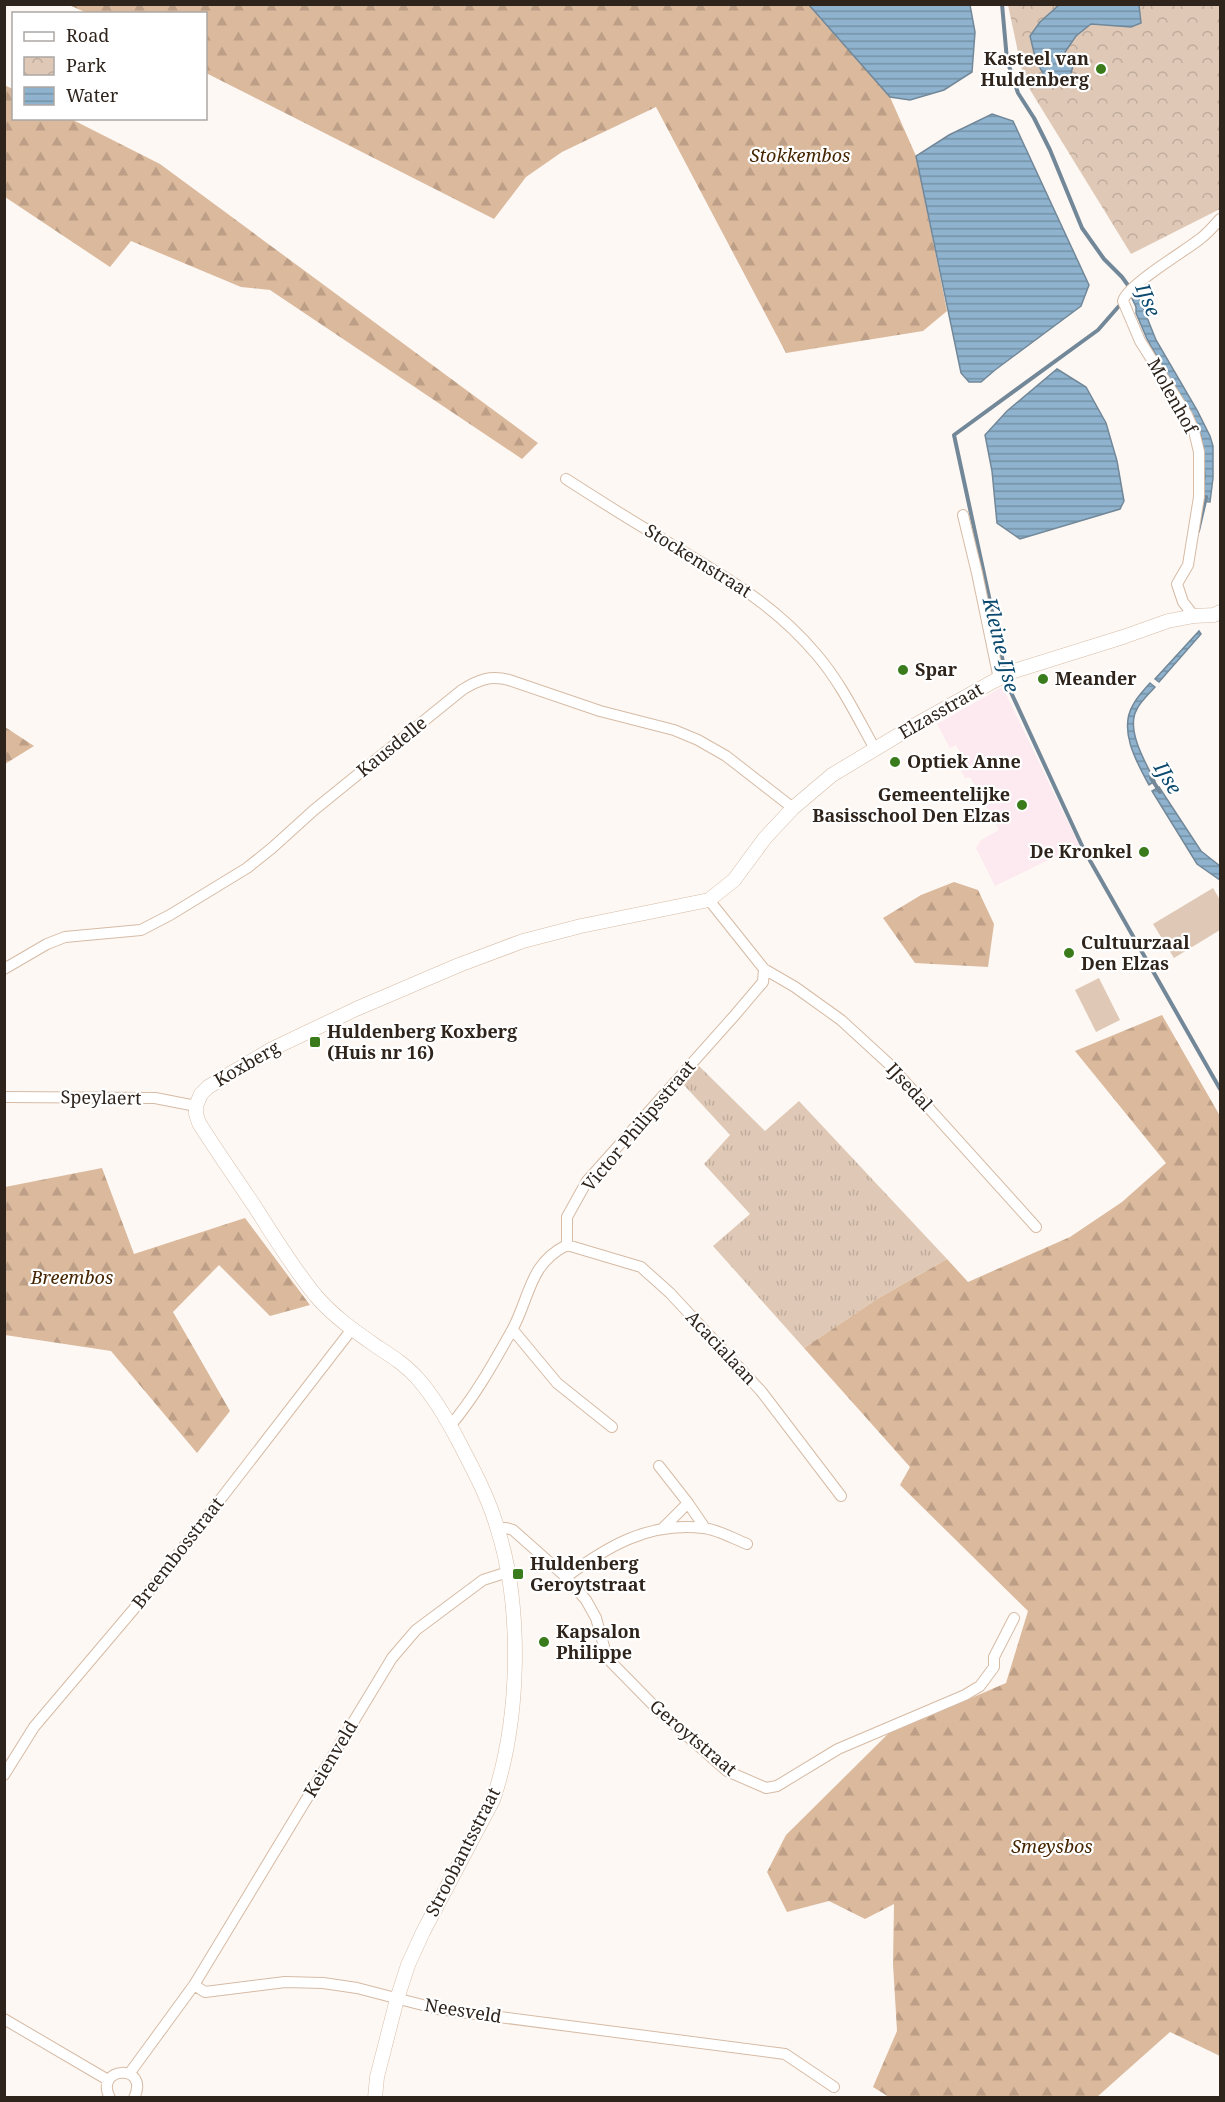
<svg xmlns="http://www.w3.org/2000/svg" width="1225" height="2102" font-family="'Noto Serif',serif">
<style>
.education{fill:#fde9f0}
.grass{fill:url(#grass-tufts)}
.forest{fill:url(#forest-firs)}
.park{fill:url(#park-crowns)}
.garden{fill:#dfc9b6}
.water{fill:url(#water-rules);stroke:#728899;stroke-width:1.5}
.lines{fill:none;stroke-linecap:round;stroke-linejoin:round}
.stream{stroke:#728899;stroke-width:4}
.minor-casing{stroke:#d6bba5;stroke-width:12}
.tertiary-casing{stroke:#d6bba5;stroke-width:15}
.minor{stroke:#fff;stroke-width:10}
.tertiary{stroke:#fff;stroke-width:14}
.poi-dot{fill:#3a7c1b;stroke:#fff;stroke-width:2}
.labels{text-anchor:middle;stroke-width:4.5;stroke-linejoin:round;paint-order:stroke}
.poi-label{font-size:18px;font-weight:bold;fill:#2e241c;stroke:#fff;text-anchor:start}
.park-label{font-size:18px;font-style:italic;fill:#462501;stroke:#fff}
.street-label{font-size:18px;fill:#2e241c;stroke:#fff}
.water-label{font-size:20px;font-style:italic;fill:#0b4a6e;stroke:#fff}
</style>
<defs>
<pattern id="grass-tufts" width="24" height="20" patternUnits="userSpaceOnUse" patternTransform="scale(1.5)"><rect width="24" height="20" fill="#dfc9b6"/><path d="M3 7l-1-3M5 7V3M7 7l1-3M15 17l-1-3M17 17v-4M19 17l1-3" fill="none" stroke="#c0ac9c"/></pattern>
<pattern id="forest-firs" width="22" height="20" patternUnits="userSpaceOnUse" patternTransform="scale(1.5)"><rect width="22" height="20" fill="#dbb99c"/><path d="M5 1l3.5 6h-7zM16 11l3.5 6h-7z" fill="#bc9f86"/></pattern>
<pattern id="park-crowns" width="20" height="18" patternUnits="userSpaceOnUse" patternTransform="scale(1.5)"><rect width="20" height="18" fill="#dfc9b6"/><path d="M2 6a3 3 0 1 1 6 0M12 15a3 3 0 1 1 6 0" fill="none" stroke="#c0ac9c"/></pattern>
<pattern id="water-rules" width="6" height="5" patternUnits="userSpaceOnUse" patternTransform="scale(1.5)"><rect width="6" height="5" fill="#8fb3ce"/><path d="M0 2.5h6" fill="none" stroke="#7591a6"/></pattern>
</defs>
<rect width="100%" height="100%" fill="#fef8f4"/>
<!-- education -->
<path class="education" d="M1004,686L1006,694L1079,845L995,886L976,848L981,840L999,830L970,777L965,778L954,758L961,754L956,745L950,748L937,724Z"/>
<!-- grass -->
<path class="grass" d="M699,1066L765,1131L799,1101L947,1259L877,1299L804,1348L713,1246L750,1214L704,1164L730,1135L683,1084Z"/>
<!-- forest -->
<path class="forest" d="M69,5H809L890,97L916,156L947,311L923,331L786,353L656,107L562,152L526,177L494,219L206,73V14L87,13Z
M4,85L13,89L14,118L71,119L160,164L538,443L522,459L270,290L241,287L131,241L110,267L5,197Z
M5,727L34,746L5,764Z
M954,882L978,890L994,924L988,967L915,963L883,918L921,895Z
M1162,1015L1220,1116V2056L1170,2032L1097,2097H889L873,2087L897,2031L893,1964L894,1904L865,1919L829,1901L787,1912L767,1872L786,1835L894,1728L969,1699L1006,1683L1028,1611L900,1485L910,1467L804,1348L877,1299L947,1259L968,1282L1070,1237L1122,1202L1166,1163L1075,1051Z
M102,1168L134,1254L245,1218L310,1305L270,1316L219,1265L173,1312L230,1411L197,1453L111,1351L5,1335V1187Z"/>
<!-- park -->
<path class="park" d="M1008,5H1220V209L1131,254L1024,80Z"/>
<!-- garden -->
<path class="garden" d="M1213,888L1220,900V930L1174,958L1153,924Z
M1099,978L1120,1020L1096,1032L1075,990Z"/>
<!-- water -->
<path class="water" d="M809,5H970L975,32L972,72L944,90L910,100L890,97Z
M1139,5L1141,23L1131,27L1091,24L1076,36L1065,52L1073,66L1071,73L1061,83L1048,82L1036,61L1030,36L1040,22L1059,5Z
M992,114L1013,121L1089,285L1081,306L995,370L981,382H969L961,373L916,156L949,135Z
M1136,290L1156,340L1197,410L1210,436L1213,446V478L1210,502L1202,501L1205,476L1201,435L1147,339L1136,313V307L1130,294Z
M1057,369L1086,387L1106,423L1117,461L1124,501L1120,509L1020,539L997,523L992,471L985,435L1007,411Z
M1199,631L1201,634L1159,682L1155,679Z
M1150,683L1155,687C1149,694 1141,701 1137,709C1125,729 1146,764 1155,781L1149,785C1137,763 1118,730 1133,705C1137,697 1144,690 1150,683Z
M1159,787L1201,851L1220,866V880L1197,864L1152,791Z"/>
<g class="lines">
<!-- stream -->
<path class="stream" d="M1002,4L1007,60L1018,93L1034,118L1050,150L1082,228L1104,259L1122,277L1130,288
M1198,531L1206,497
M1005,671L954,435L1098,330L1119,306
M1007,679L1009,688L1084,850L1220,1089
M1151,778L1160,792"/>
<!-- minor casing -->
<g class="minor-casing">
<path id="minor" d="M566,479C596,498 625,517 656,535C716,572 771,600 817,655C841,683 857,717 875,749
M963,515L977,573L999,679
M1194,616L1183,602L1177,584L1188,565L1199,497V452L1194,431L1187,415L1140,341L1123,301C1127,285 1185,251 1200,239C1208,233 1214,226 1220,219
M709,900L764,969L795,987L841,1020L889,1064L1036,1227
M4,969L47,944L65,937L141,930L170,915L247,868L272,848L314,810L462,690C478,680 490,675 509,680L600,711L674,730L698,740L726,756L793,808
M4,1097L155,1098L196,1106
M567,1245L641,1267L670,1293L761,1391L841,1496
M567,1245V1217L587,1181L735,1015L763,982L764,969
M513,1330L557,1383L612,1427
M450,1426C474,1398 493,1364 511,1332C530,1299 528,1264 567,1245
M659,1466L688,1503L705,1528
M498,1528H506L513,1530L566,1577L586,1600L596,1618L605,1650L611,1662L660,1712L727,1771L766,1788L777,1786L838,1749L965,1695L980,1686L994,1667V1657L1014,1618
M662,1529L688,1503
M566,1577C608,1546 648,1522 703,1528C717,1529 734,1539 747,1544
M4,1775L34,1727L155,1584L352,1329
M194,1985L205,1992L285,1982L323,1983L357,1988L438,2009L785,2054L834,2087
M4,2019L108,2080
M129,2074L194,1985L392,1658L416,1630L483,1580L508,1572
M110,2098C93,2066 151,2063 134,2098"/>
</g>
<!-- tertiary casing -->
<g class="tertiary-casing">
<path id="tertiary" d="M375,2098L377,2077L397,1999L408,1965L423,1932L493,1800C520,1720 523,1608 497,1527C488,1497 474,1471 460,1444C448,1421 435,1398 418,1379C407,1366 393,1357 379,1348C356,1332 334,1317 316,1296C294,1269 275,1239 257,1210C238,1181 217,1152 199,1123L196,1114V1106L201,1094L208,1087L272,1049L356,1009L459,965L523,941L581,926L709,900L734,880L765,838L793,808L832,775L915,725L994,681L1014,671L1123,637L1168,621L1194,616L1214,615L1220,612"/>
</g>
<!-- minor -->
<use href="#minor" class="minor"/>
<!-- tertiary -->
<use href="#tertiary" class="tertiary"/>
</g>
<!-- markers -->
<g class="poi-dot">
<circle cx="1101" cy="69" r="6"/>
<circle cx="903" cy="670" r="6"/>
<circle cx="1043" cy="679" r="6"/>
<circle cx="895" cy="762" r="6"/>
<circle cx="1022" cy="805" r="6"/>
<circle cx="1144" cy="852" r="6"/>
<circle cx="1069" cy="953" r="6"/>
<rect x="309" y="1036" width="12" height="12" rx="3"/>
<rect x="512" y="1568" width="12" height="12" rx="3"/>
<circle cx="544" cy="1642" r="6"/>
</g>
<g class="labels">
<!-- poi labels -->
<g class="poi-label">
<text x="1089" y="65" text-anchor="end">Kasteel van<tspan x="1089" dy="21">Huldenberg</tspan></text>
<text x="915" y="676">Spar</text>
<text x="1055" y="685">Meander</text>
<text x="907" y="768">Optiek Anne</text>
<text x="1010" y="801" text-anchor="end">Gemeentelijke<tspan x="1010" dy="21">Basisschool Den Elzas</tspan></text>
<text x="1132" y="858" text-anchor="end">De Kronkel</text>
<text x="1081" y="949">Cultuurzaal<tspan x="1081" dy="21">Den Elzas</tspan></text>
<text x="327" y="1038">Huldenberg Koxberg<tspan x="327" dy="21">(Huis nr 16)</tspan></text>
<text x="530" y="1570">Huldenberg<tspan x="530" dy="21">Geroytstraat</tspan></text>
<text x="556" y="1638">Kapsalon<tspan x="556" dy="21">Philippe</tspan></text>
</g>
<!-- park labels -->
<g class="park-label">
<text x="800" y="162">Stokkembos</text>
<text x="72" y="1284">Breembos</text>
<text x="1052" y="1853">Smeysbos</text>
</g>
<!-- street labels -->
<g class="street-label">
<text transform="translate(1172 396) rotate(61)" y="6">Molenhof</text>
<text transform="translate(698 561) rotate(32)" y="6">Stockemstraat</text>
<text transform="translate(941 711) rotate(-30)" y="6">Elzasstraat</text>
<text transform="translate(392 747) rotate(-39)" y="6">Kausdelle</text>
<text transform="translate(247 1064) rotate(-30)" y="6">Koxberg</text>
<text transform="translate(909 1087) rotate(47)" y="6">IJsedal</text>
<text transform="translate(101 1098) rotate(1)" y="6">Speylaert</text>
<text transform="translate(639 1126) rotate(-50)" y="6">Victor Philipsstraat</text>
<text transform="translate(721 1348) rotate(47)" y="6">Acacialaan</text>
<text transform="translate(178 1553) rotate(-52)" y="6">Breembosstraat</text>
<text transform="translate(693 1738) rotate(40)" y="6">Geroytstraat</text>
<text transform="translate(331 1759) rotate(-59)" y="6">Keienveld</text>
<text transform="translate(463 1852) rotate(-63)" y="6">Stroobantsstraat</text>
<text transform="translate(463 2011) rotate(9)" y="6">Neesveld</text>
</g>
<!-- water labels -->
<g class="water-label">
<text transform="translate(1148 300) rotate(67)" y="7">IJse</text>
<text transform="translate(1001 645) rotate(76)" y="7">Kleine IJse</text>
<text transform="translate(1168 778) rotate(59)" y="7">IJse</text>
</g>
</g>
<!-- border -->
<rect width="1225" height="2102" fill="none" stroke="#2e241c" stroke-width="12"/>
<!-- legend -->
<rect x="12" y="12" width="195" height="108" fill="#ffffff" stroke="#aba7a4" stroke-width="1.5"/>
<rect x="24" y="32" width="30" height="9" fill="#ffffff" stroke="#aba7a4" stroke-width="1.5"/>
<text x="66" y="42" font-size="18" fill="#2e241c">Road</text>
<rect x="24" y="57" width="30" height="18" fill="url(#park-crowns)" stroke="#aba7a4" stroke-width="1.5"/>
<text x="66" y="72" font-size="18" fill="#2e241c">Park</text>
<rect x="24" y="87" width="30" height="18" fill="url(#water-rules)" stroke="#aba7a4" stroke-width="1.5"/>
<text x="66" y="102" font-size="18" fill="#2e241c">Water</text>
</svg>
